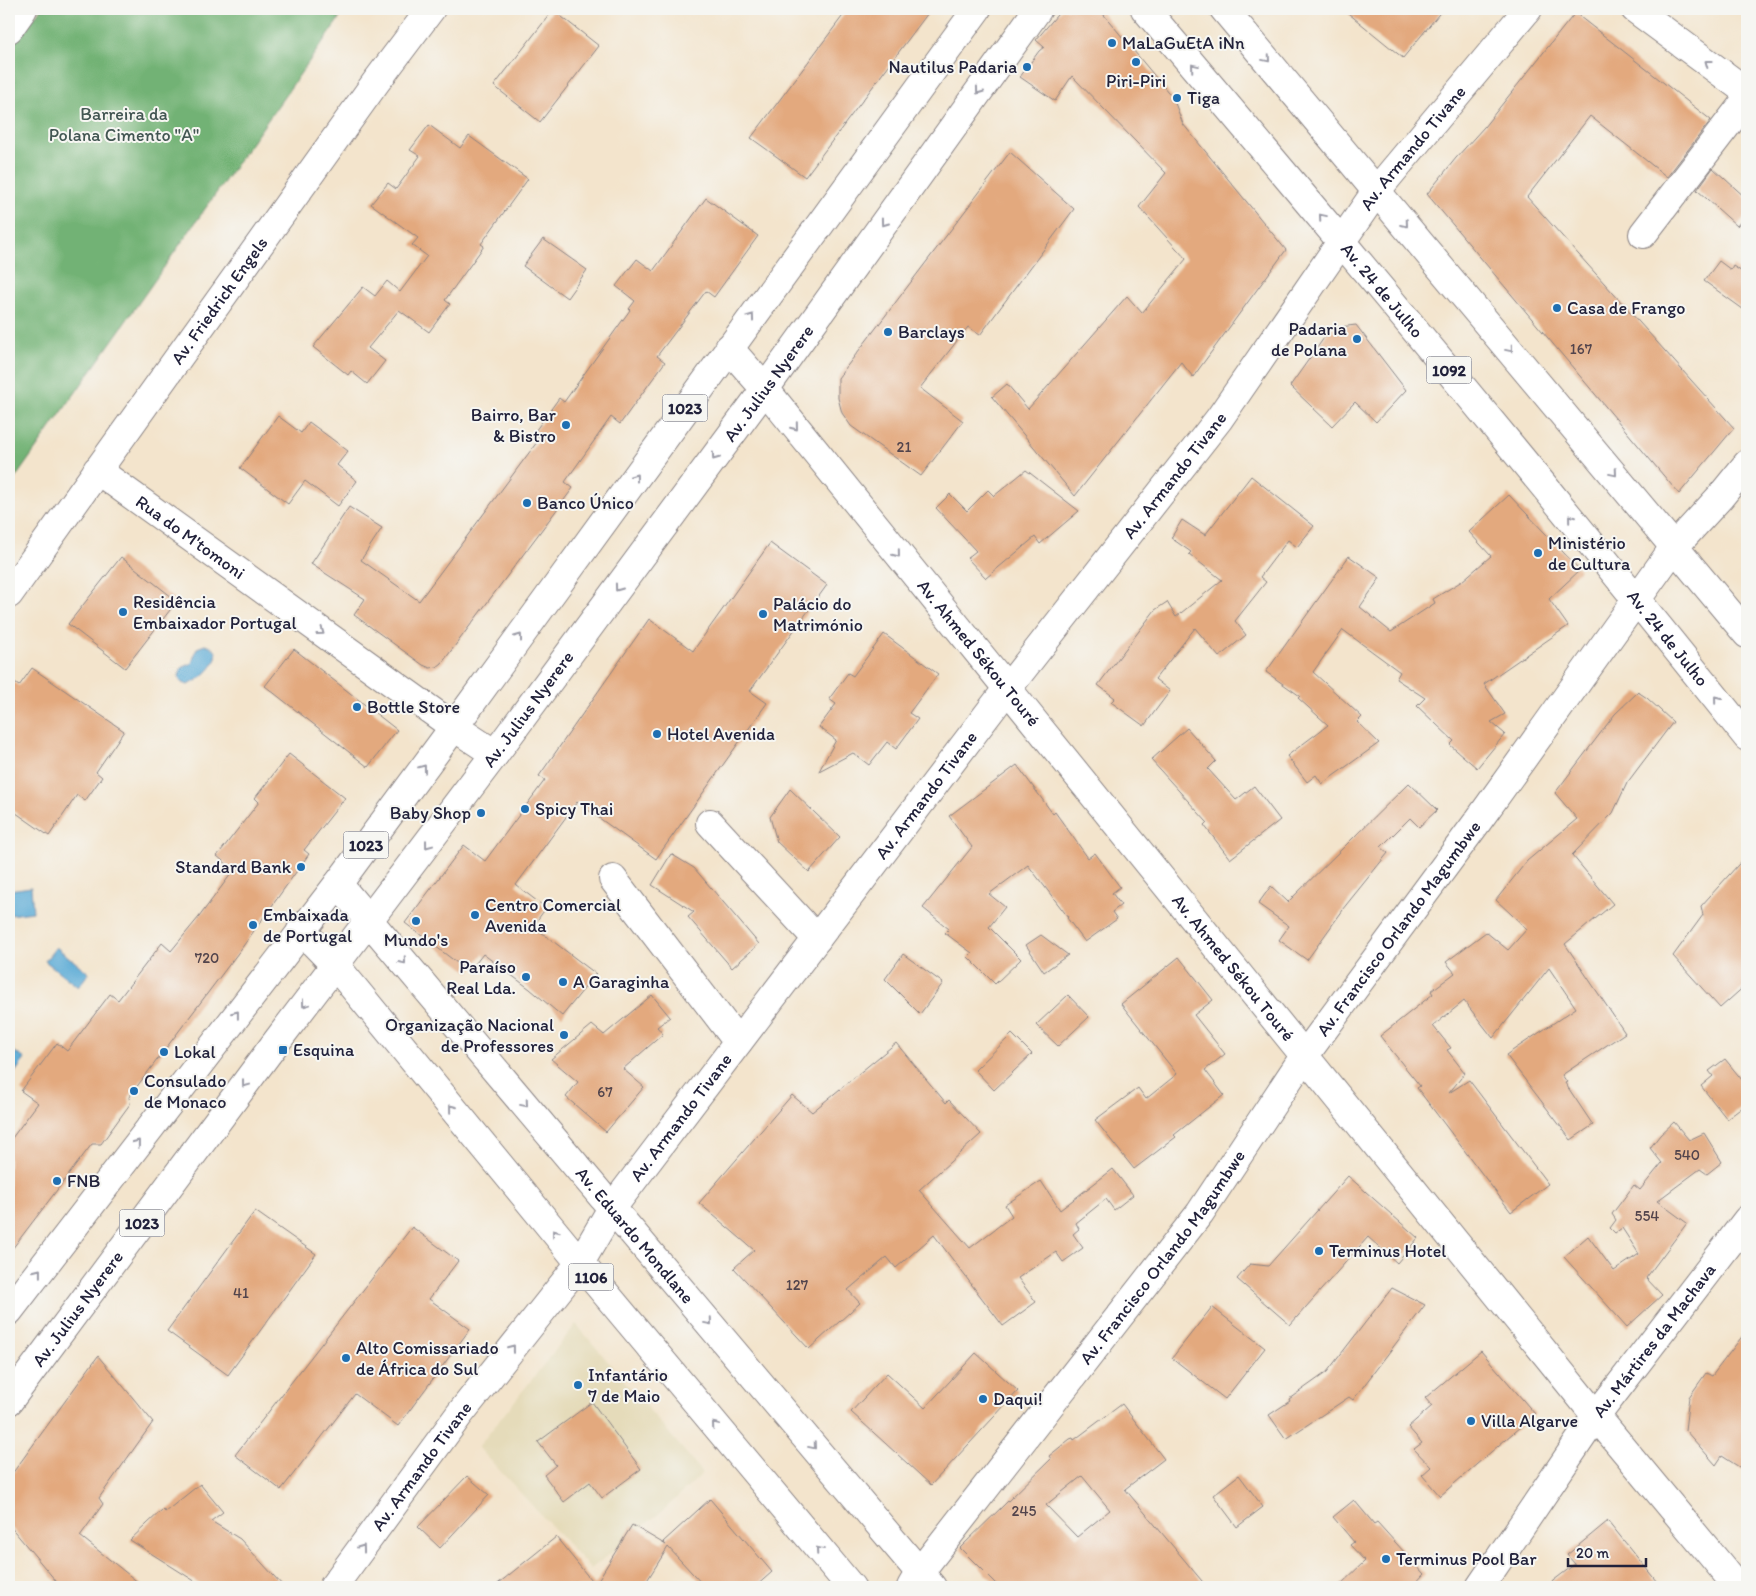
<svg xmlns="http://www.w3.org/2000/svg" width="1756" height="1596" font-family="Itim,sans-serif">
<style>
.built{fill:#e5dbba}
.forest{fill:#72b274;stroke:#4a6a58}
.water{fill:#5cabd6;stroke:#3f6688}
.building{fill:#e3a97e;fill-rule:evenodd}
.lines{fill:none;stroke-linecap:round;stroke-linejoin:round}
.minor-casing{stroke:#8a8384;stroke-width:30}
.major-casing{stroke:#8a8384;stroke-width:30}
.minor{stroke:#fff;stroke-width:28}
.major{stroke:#fff;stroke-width:28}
.oneway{stroke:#9c9ca7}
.poi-dot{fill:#1f6fb2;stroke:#f6f6f2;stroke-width:2}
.labels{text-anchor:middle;stroke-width:4;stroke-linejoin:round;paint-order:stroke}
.number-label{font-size:15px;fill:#52444c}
.shield{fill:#f6f6f2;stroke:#626272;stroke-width:1}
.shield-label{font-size:16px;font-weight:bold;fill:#22223b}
.poi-label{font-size:18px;fill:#22223b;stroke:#f6f6f2;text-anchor:start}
.park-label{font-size:18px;fill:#425652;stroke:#f6f6f2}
.street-label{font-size:18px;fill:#22223b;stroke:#f6f6f2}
</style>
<rect width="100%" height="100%" fill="#f6f6f2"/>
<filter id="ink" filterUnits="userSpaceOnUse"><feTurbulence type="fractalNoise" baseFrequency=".02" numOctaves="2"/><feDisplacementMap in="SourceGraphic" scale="10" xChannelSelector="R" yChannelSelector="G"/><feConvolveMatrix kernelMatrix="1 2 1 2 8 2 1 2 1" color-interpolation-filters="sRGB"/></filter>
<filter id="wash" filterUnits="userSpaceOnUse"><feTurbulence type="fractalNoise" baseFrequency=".0096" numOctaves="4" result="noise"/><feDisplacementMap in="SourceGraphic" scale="20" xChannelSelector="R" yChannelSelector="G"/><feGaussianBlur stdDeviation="1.12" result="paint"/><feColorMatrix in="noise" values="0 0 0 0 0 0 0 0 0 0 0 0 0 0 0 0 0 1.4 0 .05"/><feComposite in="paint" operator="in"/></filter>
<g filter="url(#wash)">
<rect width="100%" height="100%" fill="#f3e4cc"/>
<!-- built -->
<path class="built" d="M576,1324L703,1473L667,1507L591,1569L478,1447Z"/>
<!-- forest -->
<path class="forest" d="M41,9H346L9,487V50Z"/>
<!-- water -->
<path class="water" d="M205,645C233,651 202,681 187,685C178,682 177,677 181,668L192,663L197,648Z
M31,887L33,912L9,915V890Z
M56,947L89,973L78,987L45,961Z
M9,1048L25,1059L13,1075L9,1072Z"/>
<g id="blocks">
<!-- building -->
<path class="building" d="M848,9H931L805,177L751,138Z
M1062,9H1099L1173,98L1183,124L1286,250L1193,377L1181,362L1075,496L992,397L1007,384L1028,409L1127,296L1142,313L1186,259L1139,207L1166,173L1072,76L1055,101L1020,77L1039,51L1044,47L1036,40Z
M1343,9H1443L1403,58Z
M553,10L599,46L540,122L494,86Z
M1575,13L1711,120L1667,177L1590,116L1527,197L1734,428L1679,494L1427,194L1456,158L1484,127Z
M429,125L460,148L469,136L528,179L481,244L484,246L445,300L450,304L429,332L399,310L368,348L385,361L367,384L351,371L348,375L313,347L363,287L375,296L387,281L400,292L427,256L412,245L418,238L371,204L388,183L396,189L420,156L410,150Z
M1010,152L1074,209L980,335L968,327L920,388L963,421L921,476L851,426L842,413L838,398V378Z
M1713,168L1747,199V214L1737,226L1697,190Z
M706,198L758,236L714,297L706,291L657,356L665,362L620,424L611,417L565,482L573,488L442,663L437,667L430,668L423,665L354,615L365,599L311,564L349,507L382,528L361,560L419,601L540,438L533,434L559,398L564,402L630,310L629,309L635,301L616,286L637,259L653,271Z
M543,239L587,270L567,298L523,266Z
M1719,261L1731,270L1733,266L1747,275V312L1704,281Z
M1356,325L1406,390L1376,422L1355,402L1332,426L1290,386L1331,328Z
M278,416L301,433L309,422L348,451L337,465L357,481L338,506L305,481L288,504L240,468Z
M1026,470L1079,511L1040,544L1035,537L986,578L967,558L976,551L936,508L950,494L967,511L988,490L994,496Z
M1251,476L1314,526L1297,547L1288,540L1260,577L1266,582L1235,621L1246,635L1219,657L1195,628L1155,679L1170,691L1144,726L1111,702L1115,698L1098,685L1155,610L1167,602L1176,617L1222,580L1189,554L1191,552L1171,538L1182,520L1205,535Z
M1509,495L1580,570L1549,599L1568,626L1484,684L1505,714L1491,722L1505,734L1477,768L1450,745L1454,741L1417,706L1425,698L1396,679L1400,672L1343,630L1313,672L1362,717L1357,722L1379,743L1322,784L1316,775L1307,782L1287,756L1328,725L1298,698L1300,696L1266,672L1349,556L1380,578L1360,607L1391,632L1435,603L1433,599L1462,581L1491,556L1469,532Z
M770,543L827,585L750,691L767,703L656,859L577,802L516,885L546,908L533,926L596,974L562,1016L530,989L483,954L469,972L405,923L464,845L485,861L545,780L539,776L649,619L693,651Z
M121,557L177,601L125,668L68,624Z
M884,634L938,674L909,713L918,719L896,749L887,742L869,765L853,753L819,771L836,740L819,727L836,704L829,699L848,673L853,676Z
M294,649L397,730L368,767L265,686Z
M32,668L124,731L96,772L102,777L85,801L77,795L49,836L9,808V679L19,686Z
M1638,692L1647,698L1673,722L1627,783L1613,813L1572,855L1613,904L1565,944L1625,1033L1562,1075L1567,1082L1565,1083L1593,1125L1571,1140L1506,1055L1576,1008L1549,968L1493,1038L1464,1001L1433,1026L1451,1048L1447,1050L1465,1073L1449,1093L1469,1080L1548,1184L1511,1212L1417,1088L1420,1086L1380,1036L1433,994L1431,991L1455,973L1446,962L1486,932L1508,950L1527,929L1496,900L1527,861L1577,819L1555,793L1615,714Z
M1187,728L1216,761L1208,769L1236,800L1254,786L1280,820L1230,859L1204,825L1207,822L1151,760Z
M289,754L345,798L304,850L309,854L241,949L129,1097L130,1104L101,1144H92L9,1253V1142L38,1103L21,1091L57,1043L67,1051L110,994L118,1000L162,943L171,951L199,917L234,870L217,856L259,802L255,798Z
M1017,765L1053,814L1055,812L1088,858L1095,853L1120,887L1112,893L1121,905L1112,912L1117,919L1085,942L1067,918L1068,917L1028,865L989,894L1005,907L989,927L1021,959L995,984L968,957L972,953L945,933L949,929L923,908L972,847L949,816Z
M1409,783L1437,810L1419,827L1410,818L1381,847L1388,853L1342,910H1343L1307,960L1279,940L1289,926L1258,904L1271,886L1288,902Z
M790,789L840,837L809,872L777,842L770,817Z
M671,854L694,868L759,944L732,968L688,917L694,912L652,885Z
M1747,855V984L1720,1008L1673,956L1703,915L1701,906Z
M1041,935L1068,955L1044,972L1026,945Z
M903,954L943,983L920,1014L885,979Z
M1179,957L1213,1000L1194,1015L1225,1054L1205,1070L1224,1095L1174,1135L1176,1137L1134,1169L1095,1120L1138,1088L1146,1099L1177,1074L1121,1004Z
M652,995L670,1017L657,1027L663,1034L623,1069L644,1087L606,1132L566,1097L578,1082L551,1059L592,1025L604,1035Z
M1068,995L1089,1017L1058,1046L1036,1025Z
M1012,1034L1032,1054L994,1090L975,1070Z
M896,1043L946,1103L949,1100L981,1134L919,1190L970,1248L1012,1216L1005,1205L1041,1181L1060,1210L1113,1169L1133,1195L1114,1210L1106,1199L1076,1223L1079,1229L1073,1234L1083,1248L1063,1262L1056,1252L1018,1278L1036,1302L1003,1326L934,1235L896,1268L887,1257L848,1290L860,1303L809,1349L734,1268L754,1250L699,1203L792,1095L812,1112Z
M1725,1059L1747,1086V1104L1727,1119L1701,1086L1713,1076L1709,1071Z
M1674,1122L1689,1140L1704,1133L1722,1162L1707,1174L1700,1169L1657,1201L1687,1223L1646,1278L1662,1295L1627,1327L1564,1257L1588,1236L1614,1271L1639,1254L1622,1228L1615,1233L1610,1228L1616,1220L1612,1214L1634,1185L1640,1190L1662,1163L1650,1148L1660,1135Z
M1348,1176L1418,1238L1397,1263L1368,1237L1290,1325L1237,1279L1250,1264L1268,1266Z
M255,1211L316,1254L228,1375L167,1331Z
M412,1227L458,1261L429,1299L470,1329L398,1426L355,1394L281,1490L235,1455Z
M1392,1288L1425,1305L1353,1400L1349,1397L1286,1439L1269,1415L1290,1401L1289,1399L1327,1372Z
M1212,1307L1265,1348L1225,1399L1172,1358Z
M1747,1330V1472L1722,1456L1716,1465L1685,1430L1689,1397L1706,1373L1712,1376Z
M1481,1351L1535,1414L1440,1496L1422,1475L1431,1467L1414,1449L1422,1443L1408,1427L1432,1406L1425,1398Z
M976,1353L1018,1391L931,1485L851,1412L887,1373L925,1408Z
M98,1356L153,1422L99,1498L103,1504L80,1536L144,1587H61L9,1525V1478Z
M592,1402L641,1469L602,1498L590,1482L564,1502L544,1475L556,1465L538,1442Z
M1122,1404L1164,1459L1125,1489L1207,1587H999L960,1548L1051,1459L1049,1456L1070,1439L1073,1438L1074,1440ZM1082,1476L1110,1510L1077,1537L1046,1505Z
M1239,1475L1263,1507L1237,1527L1213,1495Z
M467,1476L489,1495L440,1548L418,1527Z
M200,1484L223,1512L211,1521L240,1539L284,1587H204L130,1540L163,1509L165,1512Z
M710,1499L772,1572L755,1587H705L668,1547L643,1587H494L556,1537L595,1585L632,1525L666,1545L663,1542Z
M1354,1500L1374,1524L1377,1522L1424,1574L1412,1587H1338L1365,1561L1350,1545L1354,1542L1333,1517Z
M1608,1521L1661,1587H1545L1575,1564L1567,1555Z"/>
</g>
</g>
<g filter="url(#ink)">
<use href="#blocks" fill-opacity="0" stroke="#8a8384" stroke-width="1"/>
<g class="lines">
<!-- minor casing -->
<g class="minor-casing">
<g id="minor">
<path d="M1635,9L1747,92"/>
<path d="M1643,234L1747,99"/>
<path id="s1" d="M729,348L765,389L1596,1416L1738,1587"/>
<path id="s2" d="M97,470L454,727L495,754"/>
<path id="s3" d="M9,594L376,82L431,9"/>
<path d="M710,823L817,939"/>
<path d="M613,879L738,1042"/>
<path id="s4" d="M333,1587L459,1415L580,1263L612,1208L1007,689L1219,419L1377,190L1528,9"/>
<path id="s5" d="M911,1587L919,1573L1200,1213L1305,1055L1478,821L1675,546L1721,496L1747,464"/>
<path id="s6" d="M1480,1587L1596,1416L1747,1220"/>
</g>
</g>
<!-- major casing -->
<g class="major-casing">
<g id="major">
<path id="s7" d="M1145,9C1349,249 1551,491 1747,737"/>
<path d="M1224,9L1747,634"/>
<path d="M9,29L23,9"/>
<path id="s8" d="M338,884L932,1587"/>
<path d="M301,930L335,965L580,1263L851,1587"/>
<path d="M9,1311L338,884L454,727L977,9"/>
<path id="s9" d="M9,1401L274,1045L495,754L765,389L1038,9"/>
</g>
</g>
<!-- minor -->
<use href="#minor" class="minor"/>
<!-- major -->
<use href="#major" class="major"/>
</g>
<!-- one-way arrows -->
<defs><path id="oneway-chevron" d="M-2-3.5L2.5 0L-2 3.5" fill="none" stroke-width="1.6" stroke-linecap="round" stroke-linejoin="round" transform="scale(1.25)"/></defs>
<g class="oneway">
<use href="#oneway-chevron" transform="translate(1267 59) rotate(50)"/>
<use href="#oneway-chevron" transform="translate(1708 63) rotate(-143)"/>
<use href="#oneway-chevron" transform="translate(1194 67) rotate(-130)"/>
<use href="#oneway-chevron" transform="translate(979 91) rotate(126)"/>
<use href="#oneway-chevron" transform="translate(1322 217) rotate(-130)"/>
<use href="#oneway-chevron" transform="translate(884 223) rotate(126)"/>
<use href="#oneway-chevron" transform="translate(1405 224) rotate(50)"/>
<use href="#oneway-chevron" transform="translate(751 317) rotate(-54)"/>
<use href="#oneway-chevron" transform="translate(1510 349) rotate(50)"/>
<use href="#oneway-chevron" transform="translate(795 427) rotate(51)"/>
<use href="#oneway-chevron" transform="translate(715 457) rotate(126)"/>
<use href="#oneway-chevron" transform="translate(1614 473) rotate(50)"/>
<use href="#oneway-chevron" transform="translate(635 477) rotate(-54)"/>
<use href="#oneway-chevron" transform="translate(1571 518) rotate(-129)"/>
<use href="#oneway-chevron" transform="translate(897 554) rotate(51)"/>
<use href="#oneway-chevron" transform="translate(618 588) rotate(126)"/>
<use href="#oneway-chevron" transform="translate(321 632) rotate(36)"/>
<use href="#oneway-chevron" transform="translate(519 637) rotate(-54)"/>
<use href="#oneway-chevron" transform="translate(1717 699) rotate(-129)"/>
<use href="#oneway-chevron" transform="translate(423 768) rotate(-53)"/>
<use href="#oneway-chevron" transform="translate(428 845) rotate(127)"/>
<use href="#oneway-chevron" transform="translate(403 961) rotate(50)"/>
<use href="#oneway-chevron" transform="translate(305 1004) rotate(127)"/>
<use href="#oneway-chevron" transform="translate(236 1014) rotate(-52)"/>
<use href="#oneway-chevron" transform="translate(245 1084) rotate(127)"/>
<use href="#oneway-chevron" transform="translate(525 1104) rotate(50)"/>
<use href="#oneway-chevron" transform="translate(452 1108) rotate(-129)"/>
<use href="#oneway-chevron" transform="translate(137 1143) rotate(-52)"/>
<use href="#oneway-chevron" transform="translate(555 1233) rotate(-129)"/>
<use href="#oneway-chevron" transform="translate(38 1272) rotate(-52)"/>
<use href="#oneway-chevron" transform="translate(709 1322) rotate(50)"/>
<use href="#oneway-chevron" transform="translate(512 1348) rotate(-52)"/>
<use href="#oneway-chevron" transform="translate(715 1425) rotate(-130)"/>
<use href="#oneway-chevron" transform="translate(813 1446) rotate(50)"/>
<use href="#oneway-chevron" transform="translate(362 1548) rotate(-54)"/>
<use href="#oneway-chevron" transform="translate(819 1550) rotate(-130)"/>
</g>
</g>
<!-- markers -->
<g class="poi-dot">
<circle cx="1112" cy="43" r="5"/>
<circle cx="1136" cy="62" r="5"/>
<circle cx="1027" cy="67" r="5"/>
<circle cx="1177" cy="98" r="5"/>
<circle cx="1557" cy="308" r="5"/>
<circle cx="888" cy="332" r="5"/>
<circle cx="1357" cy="339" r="5"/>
<circle cx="566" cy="425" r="5"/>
<circle cx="527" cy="503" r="5"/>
<circle cx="1538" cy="553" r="5"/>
<circle cx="123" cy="612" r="5"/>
<circle cx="763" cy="614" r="5"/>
<circle cx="357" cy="707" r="5"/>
<circle cx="657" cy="734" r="5"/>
<circle cx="525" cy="809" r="5"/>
<circle cx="481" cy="813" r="5"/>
<circle cx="301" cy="867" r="5"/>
<circle cx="475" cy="915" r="5"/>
<circle cx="416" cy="921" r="5"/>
<circle cx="253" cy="925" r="5"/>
<circle cx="526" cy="977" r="5"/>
<circle cx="563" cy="982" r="5"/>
<circle cx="564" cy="1035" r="5"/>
<rect x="278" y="1045" width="10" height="10" rx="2.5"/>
<circle cx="164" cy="1052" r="5"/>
<circle cx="134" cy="1091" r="5"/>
<circle cx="57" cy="1181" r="5"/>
<circle cx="1319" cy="1251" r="5"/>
<circle cx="346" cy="1358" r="5"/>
<circle cx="578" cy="1385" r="5"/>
<circle cx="983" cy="1399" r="5"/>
<circle cx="1471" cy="1421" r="5"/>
<circle cx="1386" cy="1559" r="5"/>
</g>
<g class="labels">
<!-- number labels -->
<g class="number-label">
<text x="1581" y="354">167</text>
<text x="904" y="452">21</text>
<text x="207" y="963">720</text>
<text x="605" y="1097">67</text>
<text x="1687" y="1160">540</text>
<text x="1647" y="1221">554</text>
<text x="797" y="1290">127</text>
<text x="241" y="1298">41</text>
<text x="1024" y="1516">245</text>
</g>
<!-- shield labels -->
<g class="shield">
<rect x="1426.5" y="356.5" width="45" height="27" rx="4"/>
<rect x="662.5" y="394.5" width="45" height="27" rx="4"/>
<rect x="343.5" y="831.5" width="45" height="27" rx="4"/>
<rect x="119.5" y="1209.5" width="45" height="27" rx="4"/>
<rect x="568.5" y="1263.5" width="45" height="27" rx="4"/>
</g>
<g class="shield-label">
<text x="1449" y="376">1092</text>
<text x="685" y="414">1023</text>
<text x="366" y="851">1023</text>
<text x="142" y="1229">1023</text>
<text x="591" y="1283">1106</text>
</g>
<!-- poi labels -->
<g class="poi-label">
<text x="1122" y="49">MaLaGuEtA iNn</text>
<text x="1017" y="73" text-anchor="end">Nautilus Padaria</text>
<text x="1136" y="87" text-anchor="middle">Piri-Piri</text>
<text x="1187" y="104">Tiga</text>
<text x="1567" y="314">Casa de Frango</text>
<text x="1347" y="335" text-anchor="end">Padaria<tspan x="1347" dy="21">de Polana</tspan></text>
<text x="898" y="338">Barclays</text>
<text x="556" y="421" text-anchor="end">Bairro, Bar<tspan x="556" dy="21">&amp; Bistro</tspan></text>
<text x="537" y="509">Banco Único</text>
<text x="1548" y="549">Ministério<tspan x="1548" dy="21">de Cultura</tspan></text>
<text x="133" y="608">Residência<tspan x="133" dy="21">Embaixador Portugal</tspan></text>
<text x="773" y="610">Palácio do<tspan x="773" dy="21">Matrimónio</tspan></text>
<text x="367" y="713">Bottle Store</text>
<text x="667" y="740">Hotel Avenida</text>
<text x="535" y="815">Spicy Thai</text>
<text x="471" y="819" text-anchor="end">Baby Shop</text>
<text x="291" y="873" text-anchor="end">Standard Bank</text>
<text x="485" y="911">Centro Comercial<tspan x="485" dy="21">Avenida</tspan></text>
<text x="263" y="921">Embaixada<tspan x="263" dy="21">de Portugal</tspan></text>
<text x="416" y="946" text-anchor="middle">Mundo's</text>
<text x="516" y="973" text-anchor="end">Paraíso<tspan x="516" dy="21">Real Lda.</tspan></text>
<text x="573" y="988">A Garaginha</text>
<text x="554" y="1031" text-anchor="end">Organização Nacional<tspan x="554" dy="21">de Professores</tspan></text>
<text x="293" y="1056">Esquina</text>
<text x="174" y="1058">Lokal</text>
<text x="144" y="1087">Consulado<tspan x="144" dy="21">de Monaco</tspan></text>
<text x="67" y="1187">FNB</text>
<text x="1329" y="1257">Terminus Hotel</text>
<text x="356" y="1354">Alto Comissariado<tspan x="356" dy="21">de África do Sul</tspan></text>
<text x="588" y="1381">Infantário<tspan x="588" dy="21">7 de Maio</tspan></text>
<text x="993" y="1405">Daqui!</text>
<text x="1481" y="1427">Villa Algarve</text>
<text x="1396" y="1565">Terminus Pool Bar</text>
</g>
<!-- park labels -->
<g class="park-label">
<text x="124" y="120">Barreira da<tspan x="124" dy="21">Polana Cimento "A"</tspan></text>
</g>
<!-- street labels -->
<g class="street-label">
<text dy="6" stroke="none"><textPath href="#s4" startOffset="1800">Av. Armando Tivane</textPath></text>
<text dy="6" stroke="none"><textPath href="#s7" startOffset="368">Av. 24 de Julho</textPath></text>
<text dy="6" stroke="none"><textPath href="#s3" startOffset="361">Av. Friedrich Engels</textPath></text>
<text dy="6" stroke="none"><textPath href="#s9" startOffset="1270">Av. Julius Nyerere</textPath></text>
<text dy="6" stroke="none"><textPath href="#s4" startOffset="1395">Av. Armando Tivane</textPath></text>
<text dy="6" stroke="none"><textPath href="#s2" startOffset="115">Rua do M'tomoni</textPath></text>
<text dy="6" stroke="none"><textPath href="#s7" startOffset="818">Av. 24 de Julho</textPath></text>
<text dy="6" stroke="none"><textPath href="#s1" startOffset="394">Av. Ahmed Sékou Touré</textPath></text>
<text dy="6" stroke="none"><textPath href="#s9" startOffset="865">Av. Julius Nyerere</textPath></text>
<text dy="6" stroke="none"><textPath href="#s4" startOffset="990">Av. Armando Tivane</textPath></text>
<text dy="6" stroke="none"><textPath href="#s5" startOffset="820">Av. Francisco Orlando Magumbwe</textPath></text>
<text dy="6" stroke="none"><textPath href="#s1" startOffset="799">Av. Ahmed Sékou Touré</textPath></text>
<text dy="6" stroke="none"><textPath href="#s4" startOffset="585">Av. Armando Tivane</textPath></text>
<text dy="6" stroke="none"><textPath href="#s8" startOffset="460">Av. Eduardo Mondlane</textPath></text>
<text dy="6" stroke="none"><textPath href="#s5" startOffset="415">Av. Francisco Orlando Magumbwe</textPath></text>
<text dy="6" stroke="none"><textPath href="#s9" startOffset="115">Av. Julius Nyerere</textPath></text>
<text dy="6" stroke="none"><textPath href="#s6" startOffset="302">Av. Mártires da Machava</textPath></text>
<text dy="6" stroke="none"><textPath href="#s4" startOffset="150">Av. Armando Tivane</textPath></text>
</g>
</g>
<!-- margin -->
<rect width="1756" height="1596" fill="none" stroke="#f6f6f2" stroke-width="30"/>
<!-- scale -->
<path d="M1568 1558v8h78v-8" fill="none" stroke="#22223b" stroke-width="2.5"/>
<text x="1576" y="1558" font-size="15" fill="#22223b" stroke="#f6f6f2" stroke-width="4" paint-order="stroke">20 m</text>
</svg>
